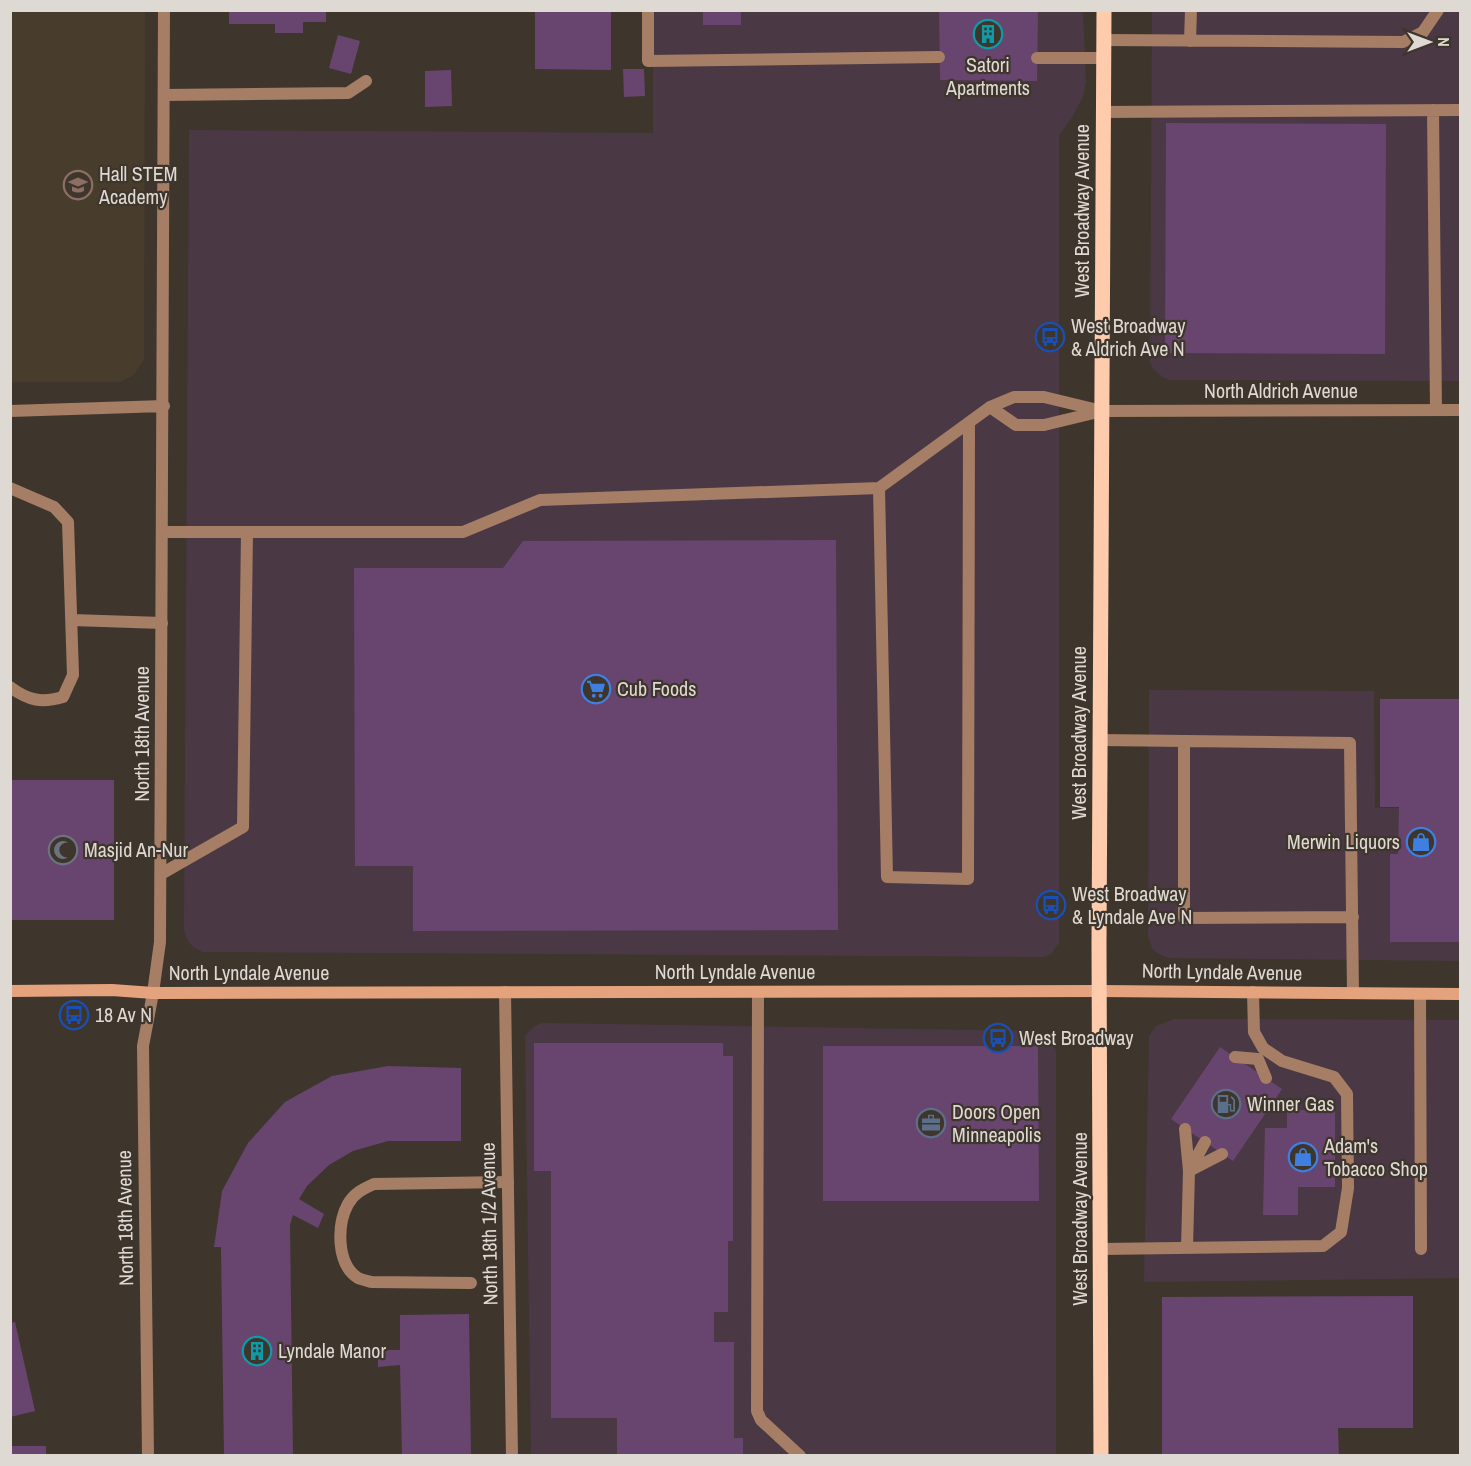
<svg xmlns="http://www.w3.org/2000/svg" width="1471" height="1466" font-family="'Archivo Narrow',sans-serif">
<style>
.commercial{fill:#4a3944}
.education{fill:#483d2d}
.building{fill:#68456e}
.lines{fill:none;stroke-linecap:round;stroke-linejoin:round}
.lane{stroke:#a67d65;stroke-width:12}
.street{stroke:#a67d65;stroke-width:12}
.secondary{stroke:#e5a37d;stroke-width:12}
.primary{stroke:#fecbad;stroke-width:15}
.labels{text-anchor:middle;stroke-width:4.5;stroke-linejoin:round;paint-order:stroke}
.poi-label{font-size:20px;fill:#dfd9d3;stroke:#3e362c;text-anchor:start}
.street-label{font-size:20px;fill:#dfd9d3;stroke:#3e362c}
</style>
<rect width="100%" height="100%" fill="#3e362c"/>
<!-- commercial -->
<path class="commercial" d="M653,11H1083L1086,81L1083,97L1071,119L1059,135V943L1051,954L1044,957L203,952L193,947L188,941L184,931L189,130L653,133Z
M1152,11H1460V381L1171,380L1164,378L1153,369L1150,362Z
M1149,690L1374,691L1375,808H1460V961L1168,958L1157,953L1152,948L1148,937Z
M1175,1019L1460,1020V1278L1144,1282L1149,1036L1156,1026Z
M542,1023L1032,1031L1044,1033L1050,1037L1056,1051V1455H531L525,1036L533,1027Z"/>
<!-- education -->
<path class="education" d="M11,10L145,11L144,359L134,375L120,382H11Z"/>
<!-- building -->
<path class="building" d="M229,10H326V22H303V33H275V24H229Z
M535,10H611V70L535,69Z
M703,10H741V25H703Z
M939,10H1038L1037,81L940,80Z
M338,35L360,41L351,74L329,68Z
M623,69H644L645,96L624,97Z
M451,70L452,106L425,107V71Z
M1166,123L1386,124L1385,354L1165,353Z
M836,540L838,930L413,931V866H355L354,568H503L523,541Z
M1380,699H1460V942H1390V854H1398L1399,807H1380Z
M12,780H114V920H12Z
M534,1043H723V1056H733V1241H728V1312H714V1342H734V1438H743V1456H617V1418H551V1171H534Z
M823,1046H1038L1039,1201H823Z
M1220,1047L1282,1089L1233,1161L1171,1119Z
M388,1066L461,1068V1141H388L353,1151L329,1165L307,1186L299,1199L324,1214L318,1228L293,1215L290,1225L293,1456H224L221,1247H214L222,1191L248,1143L285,1102L332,1076Z
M1287,1110H1335V1187H1298V1215H1263L1265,1128H1287Z
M1413,1296V1428H1338L1339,1456H1162V1297Z
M469,1314L471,1456H402L400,1365L378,1367V1350H400V1315Z
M15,1322L35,1411L10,1417V1323Z
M10,1446H46V1456H10Z"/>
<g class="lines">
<!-- lane -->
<path class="lane" d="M648,10V61L939,57
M1104,40L1403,42L1423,32L1438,10
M1190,41L1191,10
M1037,58H1104
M164,95L348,93L366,81
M1433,110L1436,410
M1103,112L1460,110
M990,407L1016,425H1044L1098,412
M10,488L54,507L68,522L73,675L63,697C42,703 29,701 10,687
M879,488L887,877L968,879L969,423
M163,532H463L540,500L879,488L990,407L1014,397H1044L1102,411
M72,620L162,623
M1100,740L1350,743L1353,993
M1184,741V918L1353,917
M161,874L243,827L247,532
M758,992L757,1411L761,1420L800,1456
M1420,994L1421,1249
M1235,1057L1258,1059L1266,1078
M1185,1129L1189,1171L1222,1154
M1187,1248L1189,1171L1205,1142
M1101,1249L1323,1246L1341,1232L1348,1188L1347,1094L1334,1077L1282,1061L1263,1048L1254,1032L1253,992
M471,1283L372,1282C368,1281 362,1280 358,1278C336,1264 337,1224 348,1204C354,1193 363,1189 374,1184L508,1182"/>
<!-- street -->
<path class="street" d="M10,411L164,406
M1102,411L1460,410
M505,992L512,1456
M148,1456L143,1046L153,993L160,942L164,10"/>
<!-- secondary -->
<path class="secondary" d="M10,991L112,990L153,993L1100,991L1460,994"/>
<!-- primary -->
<path class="primary" d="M1101,1456L1099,945L1104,10"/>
</g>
<!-- icons -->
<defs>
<g id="building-ring" transform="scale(1.5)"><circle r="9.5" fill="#3e362c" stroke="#0f9aa8" stroke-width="1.5"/><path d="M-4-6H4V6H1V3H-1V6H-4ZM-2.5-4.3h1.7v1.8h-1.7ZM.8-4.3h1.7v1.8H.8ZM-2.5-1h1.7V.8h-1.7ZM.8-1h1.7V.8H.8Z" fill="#0f9aa8"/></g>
<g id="school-ring" transform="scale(1.5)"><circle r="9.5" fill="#3e362c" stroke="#8d6e63" stroke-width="1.5"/><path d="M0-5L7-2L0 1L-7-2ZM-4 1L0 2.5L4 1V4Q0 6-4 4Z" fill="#8d6e63"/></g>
<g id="bus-ring" transform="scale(1.5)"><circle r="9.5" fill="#3e362c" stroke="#1a4fb4" stroke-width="1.5"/><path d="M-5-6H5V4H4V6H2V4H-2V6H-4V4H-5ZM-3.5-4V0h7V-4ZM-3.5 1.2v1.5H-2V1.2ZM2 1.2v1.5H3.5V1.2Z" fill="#1a4fb4"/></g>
<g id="supermarket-ring" transform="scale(1.5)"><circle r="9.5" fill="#3e362c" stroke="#3f7fe0" stroke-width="1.5"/><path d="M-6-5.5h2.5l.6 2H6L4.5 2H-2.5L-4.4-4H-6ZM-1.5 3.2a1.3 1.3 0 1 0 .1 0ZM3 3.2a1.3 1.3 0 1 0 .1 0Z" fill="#3f7fe0"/></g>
<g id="shop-ring" transform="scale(1.5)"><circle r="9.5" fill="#3e362c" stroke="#3f7fe0" stroke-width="1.5"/><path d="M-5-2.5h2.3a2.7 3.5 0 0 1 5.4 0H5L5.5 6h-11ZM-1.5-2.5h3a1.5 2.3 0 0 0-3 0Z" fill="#3f7fe0"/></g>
<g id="mosque-ring" transform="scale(1.5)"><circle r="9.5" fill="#3e362c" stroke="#6b7280" stroke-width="1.5"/><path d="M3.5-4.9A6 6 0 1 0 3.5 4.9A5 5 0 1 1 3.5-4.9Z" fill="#6b7280"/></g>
<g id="fuel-ring" transform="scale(1.5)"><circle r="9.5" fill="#3e362c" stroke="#5c6f8a" stroke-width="1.5"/><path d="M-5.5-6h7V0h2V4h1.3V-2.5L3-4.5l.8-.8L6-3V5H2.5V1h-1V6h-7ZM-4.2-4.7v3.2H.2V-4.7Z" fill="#5c6f8a"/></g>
<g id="office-ring" transform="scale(1.5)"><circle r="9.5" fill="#3e362c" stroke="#5c6f8a" stroke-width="1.5"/><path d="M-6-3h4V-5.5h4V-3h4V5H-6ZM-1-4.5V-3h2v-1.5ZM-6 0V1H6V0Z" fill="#5c6f8a"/></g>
</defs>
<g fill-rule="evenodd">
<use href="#building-ring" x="988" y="34"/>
<use href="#school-ring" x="78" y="185"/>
<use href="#bus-ring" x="1050" y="337"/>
<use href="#supermarket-ring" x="596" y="689"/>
<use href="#shop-ring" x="1421" y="842"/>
<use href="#mosque-ring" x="63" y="850"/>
<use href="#bus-ring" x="1051" y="905"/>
<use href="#bus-ring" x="74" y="1015"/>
<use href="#bus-ring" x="998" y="1038"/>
<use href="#fuel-ring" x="1226" y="1104"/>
<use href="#office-ring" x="931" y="1123"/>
<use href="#shop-ring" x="1303" y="1157"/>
<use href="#building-ring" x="257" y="1351"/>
</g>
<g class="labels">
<!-- poi labels -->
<g class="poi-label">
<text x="988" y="72" text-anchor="middle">Satori<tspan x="988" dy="23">Apartments</tspan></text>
<text x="99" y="181">Hall STEM<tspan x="99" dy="23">Academy</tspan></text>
<text x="1071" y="333">West Broadway<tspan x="1071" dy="23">&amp; Aldrich Ave N</tspan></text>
<text x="617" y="696">Cub Foods</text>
<text x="1400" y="849" text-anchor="end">Merwin Liquors</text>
<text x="84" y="857">Masjid An-Nur</text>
<text x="1072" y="901">West Broadway<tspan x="1072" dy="23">&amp; Lyndale Ave N</tspan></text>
<text x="95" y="1022">18 Av N</text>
<text x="1019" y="1045">West Broadway</text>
<text x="1247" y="1111">Winner Gas</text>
<text x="952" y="1119">Doors Open<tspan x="952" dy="23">Minneapolis</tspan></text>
<text x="1324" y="1153">Adam's<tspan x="1324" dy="23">Tobacco Shop</tspan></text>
<text x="278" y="1358">Lyndale Manor</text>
</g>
<!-- street labels -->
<g class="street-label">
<text transform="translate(1082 211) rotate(-90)" y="7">West Broadway Avenue</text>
<text x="1281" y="398">North Aldrich Avenue</text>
<text transform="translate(1079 733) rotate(-90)" y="7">West Broadway Avenue</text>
<text transform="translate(142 734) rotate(-90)" y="7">North 18th Avenue</text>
<text x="735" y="979">North Lyndale Avenue</text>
<text transform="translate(1222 972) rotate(1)" y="7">North Lyndale Avenue</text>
<text x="249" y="980">North Lyndale Avenue</text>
<text transform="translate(125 1218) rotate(-91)" y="7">North 18th Avenue</text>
<text transform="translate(1080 1219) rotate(-90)" y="7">West Broadway Avenue</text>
<text transform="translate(489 1224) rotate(-91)" y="7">North 18th 1/2 Avenue</text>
</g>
</g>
<!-- border -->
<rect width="1471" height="1466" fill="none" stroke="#dfd9d3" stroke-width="24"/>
<!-- north arrow -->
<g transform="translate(1429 42) rotate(90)" stroke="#3e362c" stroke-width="4.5" paint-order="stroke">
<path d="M0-4.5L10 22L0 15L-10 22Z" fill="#dfd9d3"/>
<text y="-9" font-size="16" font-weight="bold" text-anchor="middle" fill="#dfd9d3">N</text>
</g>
</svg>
